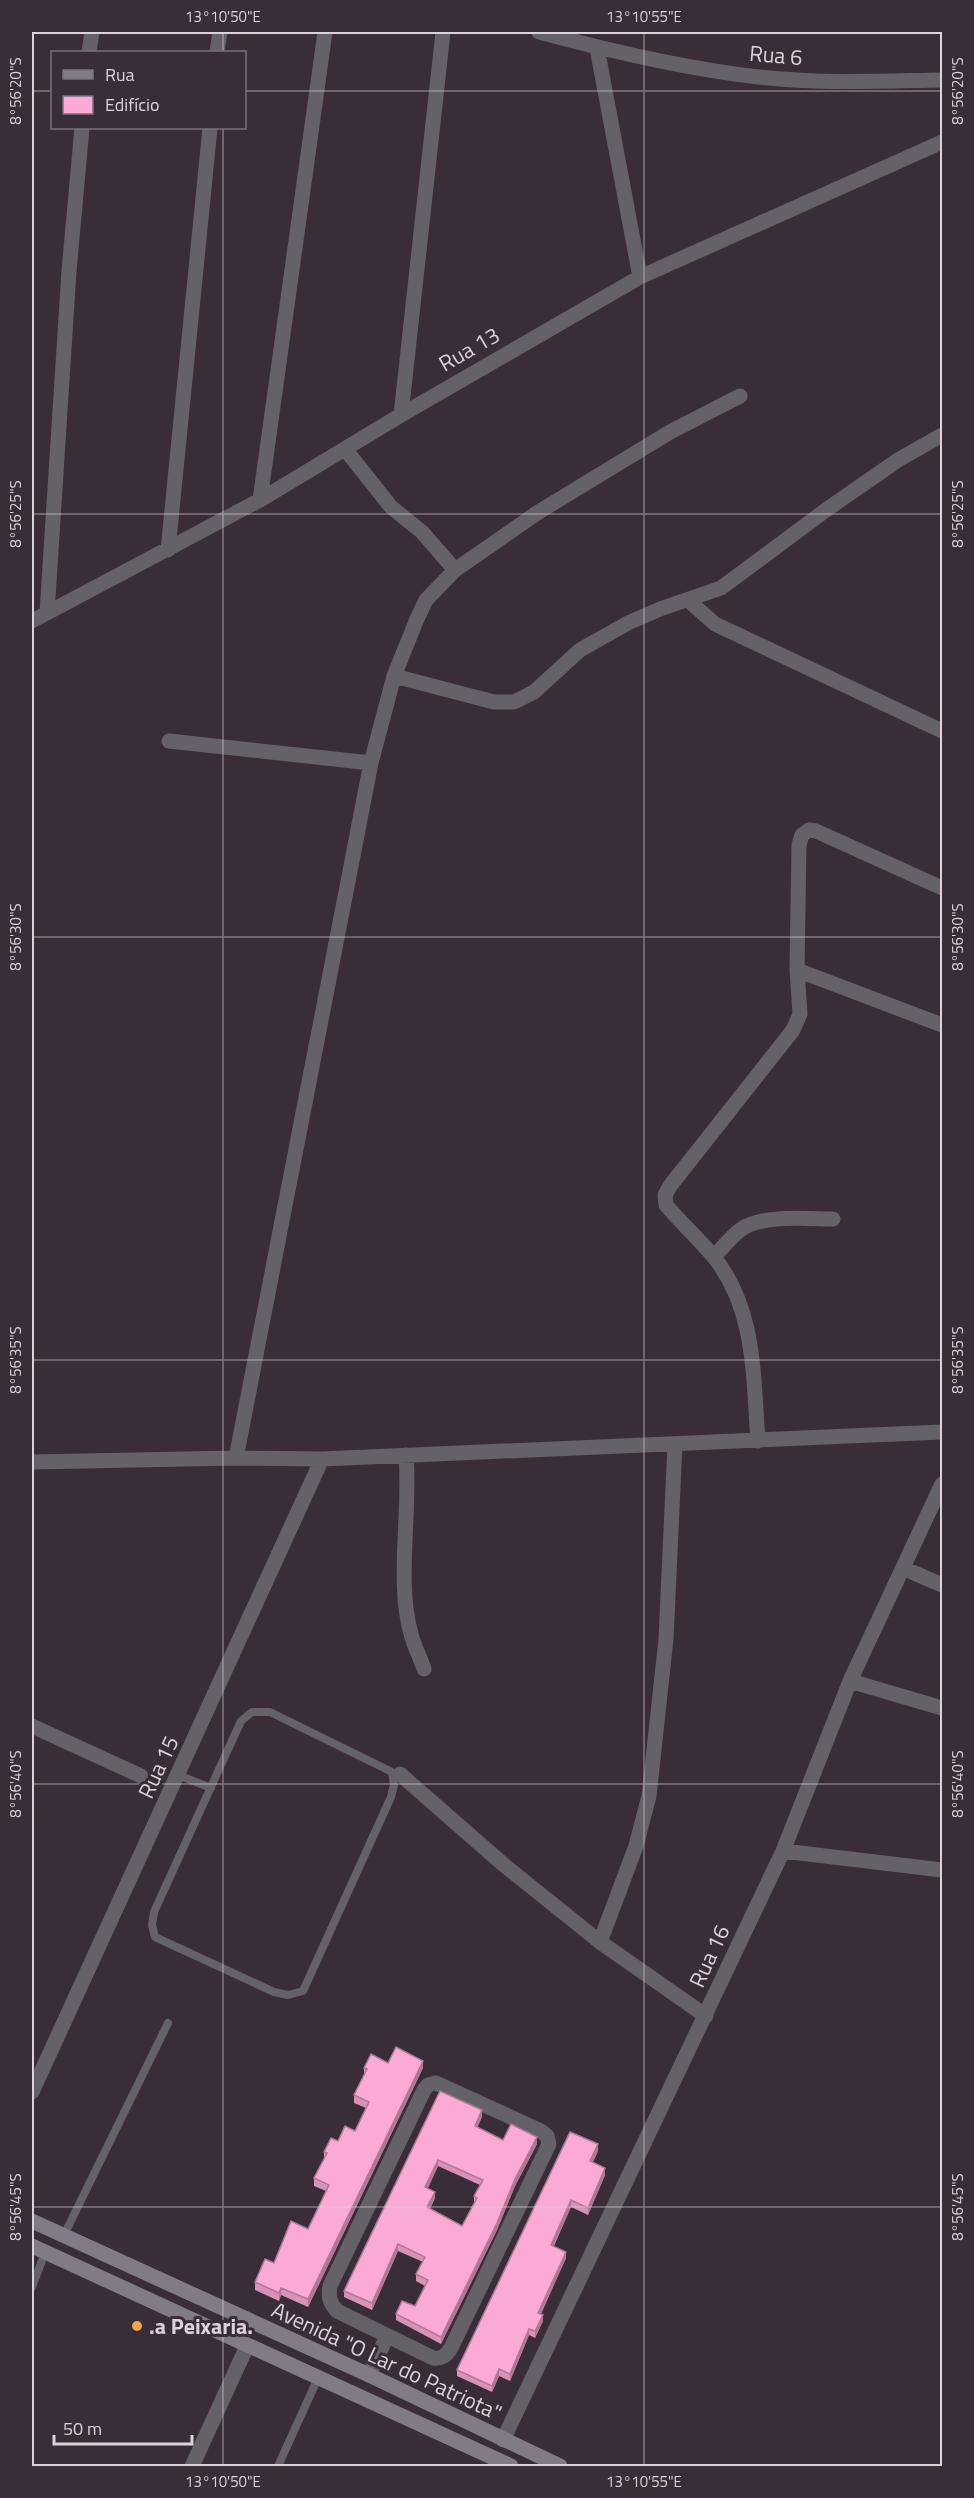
<svg xmlns="http://www.w3.org/2000/svg" width="974" height="2498" font-family="'Titillium Web',sans-serif">
<style>
.lines{fill:none;stroke-linecap:round;stroke-linejoin:round}
.lane{stroke:#656169;stroke-width:8}
.street{stroke:#656169;stroke-width:15}
.secondary{stroke:#817b88;stroke-width:15}
.wall{fill:#d892b8;fill-rule:evenodd}
.shaded-wall{fill:#b07796}
.building{fill:#fbaad6;stroke:#b07796;stroke-width:1.5;fill-rule:evenodd}
.ticks{fill:none;stroke:#dbd2db;stroke-width:1.5;stroke-opacity:0.45}
.poi-dot{fill:#f4a344;stroke:#392d3a;stroke-width:2}
.labels{text-anchor:middle;stroke-width:6;stroke-linejoin:round;paint-order:stroke}
.street-label{font-size:22px;fill:#dbd2db;stroke:#392d3a}
.poi-label{font-size:22px;font-weight:bold;fill:#dbd2db;stroke:#392d3a;text-anchor:start}
.neatline{fill:none;stroke:#dbd2db;stroke-width:2}
.ticks-label{font-size:15px;text-anchor:middle;fill:#dbd2db}
</style>
<rect width="100%" height="100%" fill="#392d3a"/>
<g class="lines">
<!-- lane -->
<path class="lane" d="M252,1712H270L392,1772L394,1785L391,1797L303,1991L288,1995L274,1992L155,1937L152,1925L154,1912L241,1721Z
M178,1775L211,1788
M64,2235L168,2023
M32,2287L45,2253
M278,2466L318,2378"/>
<!-- street -->
<path class="street" d="M539,32C610,51 685,69 759,77C819,84 882,81 942,80
M597,48L640,277
M89,52L92,32
M217,52L220,32
M401,415L443,32
M345,449L391,507L422,532L455,570
M260,500L325,32
M168,550L210,128
M689,601L715,624L942,731
M47,613L69,271L82,128
M32,621L260,500L401,415L640,277L942,142
M394,676L494,702H514L534,692L580,650L628,623L660,609L721,588L826,510L898,460L942,435
M169,741L371,763
M797,970L942,1025
M714,1257C722,1248 731,1237 740,1230C761,1214 808,1219 833,1219
M758,1441C753,1377 756,1308 713,1256C698,1238 681,1223 666,1205L665,1195L670,1186L793,1030L800,1014L797,970L799,845L802,835L809,830L816,831L942,888
M406,1455C411,1512 396,1581 411,1634C414,1646 420,1657 424,1669
M236,1458L371,763L394,676L417,619L426,600L455,570L537,513L670,432L740,396
M32,1462L236,1458L322,1459L942,1432
M903,1568L942,1585
M850,1681L942,1708
M32,1726L141,1776
M400,1774L504,1865L600,1942L706,2016
M783,1851L942,1870
M600,1942L636,1846L649,1796L666,1639L675,1444
M436,2083L541,2131L547,2136L549,2144L451,2348C446,2356 442,2359 433,2358L337,2311C330,2303 328,2297 330,2286L424,2090L428,2085Z
M32,2092L322,1459
M369,2375L387,2336
M503,2440L783,1851L850,1681L942,1484
M192,2466L247,2346"/>
<!-- secondary -->
<path class="secondary" d="M32,2221L369,2375L560,2466
M32,2246L511,2466"/>
</g>
<!-- wall -->
<path class="wall" d="M388,2063L423,2068L308,2307L281,2295L279,2301L255,2290V2282L308,2229L326,2191L314,2186V2178L324,2159V2152L338,2141L355,2131L366,2108L354,2103V2095L364,2075V2068Z
M440,2091L482,2117L477,2127L503,2140L537,2144L515,2186L497,2230L441,2344L396,2320V2314L415,2306L425,2286L416,2281V2274L423,2262L398,2251L372,2310L344,2297V2291ZM438,2166L480,2185L474,2196V2203L462,2226L430,2209L435,2198L428,2188Z
M598,2151L593,2162L605,2175L588,2215L571,2207L554,2246L566,2258L541,2314L543,2321L535,2338L529,2335L510,2381L499,2376L492,2392L457,2376V2370Z"/>
<!-- shaded-wall -->
<path class="shaded-wall" d="M423,2061V2068L308,2307V2299Z
M482,2110V2117L475,2133V2126Z
M537,2137V2144L515,2186L497,2230L441,2344V2337L515,2179Z
M598,2144V2151L590,2168V2161Z
M438,2160V2166L425,2194V2187Z
M605,2168V2175L588,2215V2208Z
M435,2192V2198L427,2214V2207Z
M571,2200V2207L551,2251V2245Z
M398,2244V2251L372,2310V2303Z
M566,2252V2258L538,2319V2313Z
M281,2288V2295L279,2301V2293Z
M543,2315V2321L535,2338V2331Z
M529,2329V2335L510,2381V2374Z
M499,2369V2376L492,2392V2386Z"/>
<!-- building -->
<path class="building" d="M396,2047L423,2061L308,2299L281,2288L279,2293L255,2282L265,2259L274,2263L291,2221L308,2229L329,2185L314,2178L327,2153L324,2152L331,2138L338,2141L345,2126L355,2131L369,2102L354,2095L367,2069L364,2068L371,2054L388,2063Z
M440,2091L482,2110L475,2126L503,2140L511,2124L537,2137L515,2179L497,2223L441,2337L396,2314L402,2301L415,2306L428,2280L416,2274L425,2257L398,2244L372,2303L344,2291ZM438,2160L483,2180L474,2196L477,2198L462,2226L427,2207L435,2192L425,2187Z
M570,2132L598,2144L590,2161L605,2168L588,2208L571,2200L551,2245L566,2252L538,2313L543,2315L535,2331L529,2329L510,2374L499,2369L492,2386L457,2370Z"/>
<!-- ticks -->
<path class="ticks" d="M223,32V52M644,32V2466M32,91H52M244,91H942M223,128V2466M32,514H942M32,937H942M32,1360H942M32,1784H942M32,2207H942"/>
<!-- markers -->
<circle class="poi-dot" cx="137" cy="2326" r="6"/>
<g class="labels">
<!-- street labels -->
<g class="street-label">
<text transform="translate(776 55) rotate(5)" y="8">Rua 6</text>
<text transform="translate(469 349) rotate(-30)" y="8">Rua 13</text>
<text transform="translate(158 1767) rotate(-65)" y="8">Rua 15</text>
<text transform="translate(709 1956) rotate(-65)" y="8">Rua 16</text>
<text transform="translate(387 2361) rotate(25)" y="8">Avenida "O Lar do Patriota"</text>
</g>
<!-- poi labels -->
<g class="poi-label">
<text x="149" y="2334">.a Peixaria.</text>
</g>
</g>
<!-- border -->
<rect width="974" height="2498" fill="none" stroke="#392d3a" stroke-width="66"/>
<!-- legend -->
<rect x="51" y="51" width="195" height="78" fill="#392d3a" stroke="#7a6f7a" stroke-width="1.5"/>
<rect x="63" y="70" width="30" height="9" fill="#817b88" stroke="#7a6f7a" stroke-width="1.5"/>
<text x="105" y="81" font-size="18" fill="#dbd2db">Rua</text>
<rect x="63" y="96" width="30" height="18" fill="#fbaad6" stroke="#7a6f7a" stroke-width="1.5"/>
<text x="105" y="111" font-size="18" fill="#dbd2db">Edifício</text>
<!-- scale -->
<path d="M54 2435v9h138v-9" fill="none" stroke="#dbd2db" stroke-width="3"/>
<text x="63" y="2435" font-size="18" fill="#dbd2db" stroke="#392d3a" stroke-width="4.5" paint-order="stroke">50 m</text>
<rect x="33" y="33" width="908" height="2432" class="neatline"/>
<g class="ticks-label">
<text x="223" y="22">13°10'50"E</text>
<text x="644" y="22">13°10'55"E</text>
<text transform="translate(16 91) rotate(-90)" y="5">8°56'20"S</text>
<text transform="translate(958 91) rotate(-90)" y="5">8°56'20"S</text>
<text transform="translate(16 514) rotate(-90)" y="5">8°56'25"S</text>
<text transform="translate(958 514) rotate(-90)" y="5">8°56'25"S</text>
<text transform="translate(16 937) rotate(-90)" y="5">8°56'30"S</text>
<text transform="translate(958 937) rotate(-90)" y="5">8°56'30"S</text>
<text transform="translate(16 1360) rotate(-90)" y="5">8°56'35"S</text>
<text transform="translate(958 1360) rotate(-90)" y="5">8°56'35"S</text>
<text transform="translate(16 1784) rotate(-90)" y="5">8°56'40"S</text>
<text transform="translate(958 1784) rotate(-90)" y="5">8°56'40"S</text>
<text transform="translate(16 2207) rotate(-90)" y="5">8°56'45"S</text>
<text transform="translate(958 2207) rotate(-90)" y="5">8°56'45"S</text>
<text x="223" y="2487">13°10'50"E</text>
<text x="644" y="2487">13°10'55"E</text>
</g>
</svg>
